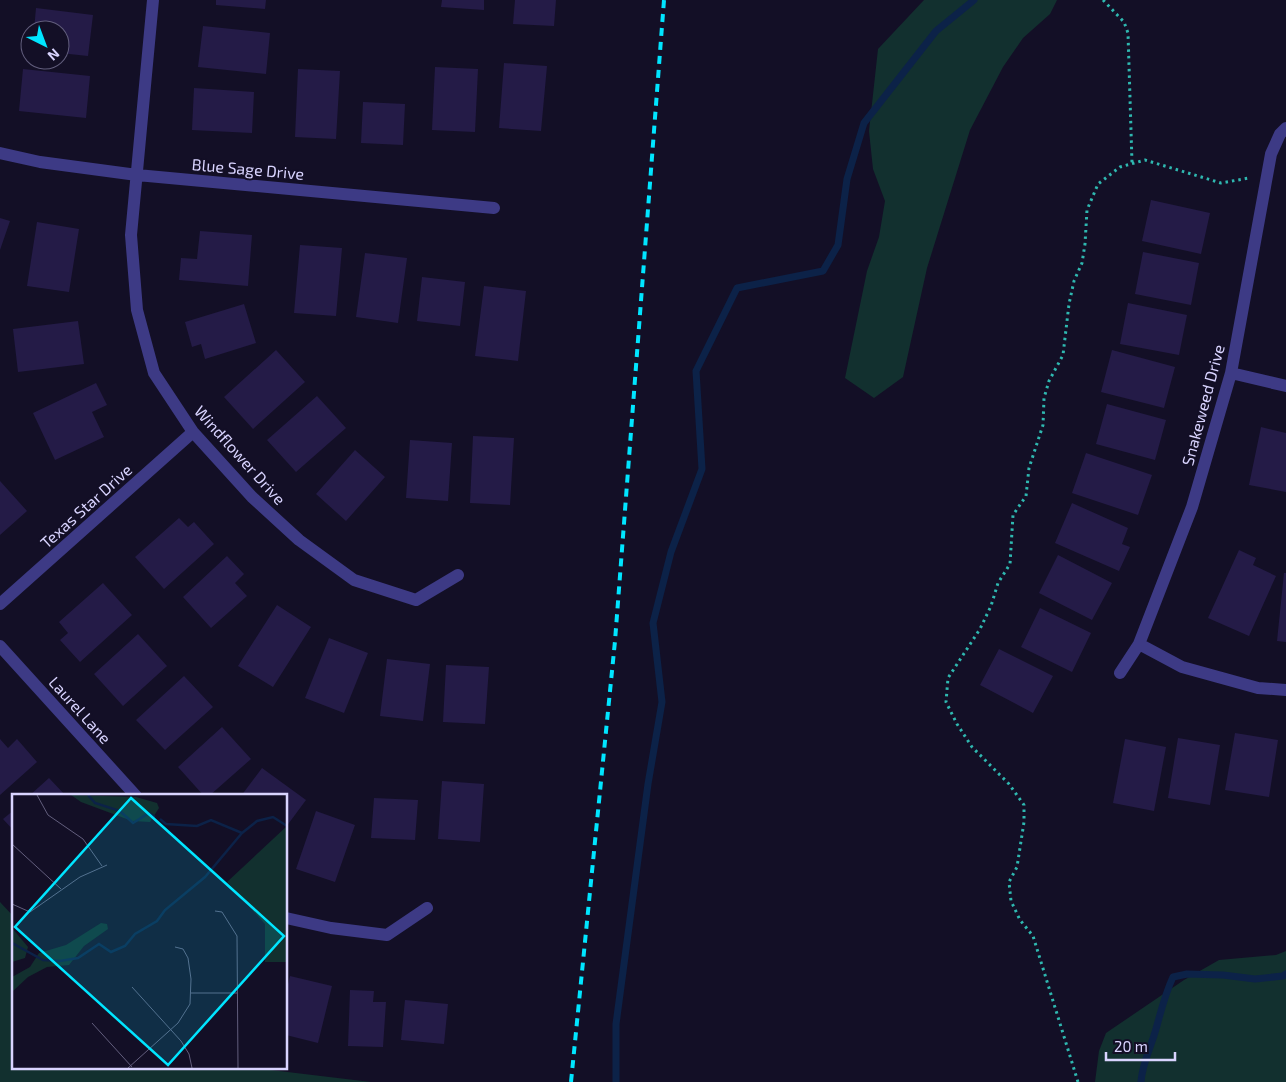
<svg xmlns="http://www.w3.org/2000/svg" width="1286" height="1082" font-family="'Exo 2',sans-serif">
<style>
.green{fill:#12302f}
.lines{fill:none;stroke-linecap:round;stroke-linejoin:round}
.stream{stroke:#0c2248;stroke-width:7}
.building{fill:#241b47}
.path{stroke:#2fb8b0;stroke-width:3;stroke-dasharray:2.5 4;stroke-linecap:butt}
.minor{stroke:#3d3a85;stroke-width:12}
.rail{stroke:#00e5ff;stroke-width:4;stroke-dasharray:8 6;stroke-linecap:butt}
.labels{text-anchor:middle;stroke-width:4;stroke-linejoin:round;paint-order:stroke}
.street-label{font-size:16px;fill:#d9d4ff;stroke:#130f26}
.inset-river{fill:none;stroke:#0c2248;stroke-width:2.5}
.inset-road{fill:none;stroke:#625e7d;stroke-width:1}
.view{fill:#00e5ff;fill-opacity:0.15;stroke:#00e5ff;stroke-width:2.5}
.inset-edge{fill:none;stroke:#d9d4ff;stroke-width:2.5}
</style>
<rect width="100%" height="100%" fill="#130f26"/>
<!-- green -->
<path class="green" d="M924,0H1057L1050,14L1023,38L1003,67L970,130L927,268L903,377L874,398L845,378L867,271L879,237L885,201L873,169L869,131L878,49Z
M0,902L14,917V1068H254L371,1082H0Z
M1286,951V1082H1095L1099,1051L1106,1033L1184,980L1219,960L1276,955Z"/>
<g class="lines">
<!-- stream -->
<path class="stream" d="M616,1082V1024L648,784L662,702L653,623L671,552L702,469L696,371L737,288L823,271L838,245L847,179L864,123L936,31L974,0
M1141,1082C1142,1064 1151,1047 1156,1029C1161,1011 1165,994 1173,977L1187,974L1223,975L1255,979L1283,976L1286,974"/>
</g>
<!-- building -->
<path class="building" d="M216,0H266L265,9L216,5Z
M442,0H484V10L441,7Z
M515,0H556L554,26L513,24Z
M36,8L93,15L88,56L60,53V30H34Z
M203,26L270,33L266,74L198,67Z
M504,63L547,66L541,131L499,128Z
M435,67L478,69L475,132L432,130Z
M23,69L90,76L86,118L19,111Z
M298,69L340,71L336,139L295,137Z
M194,88L254,92L252,133L192,130Z
M363,102L405,104L403,145L361,143Z
M1151,200L1210,213L1201,254L1142,241Z
M0,218L10,221L0,250Z
M37,222L79,229L69,292L27,286Z
M200,231L252,235L248,286L179,280L181,258L197,259Z
M300,245L342,248L336,316L294,313Z
M1143,252L1199,263L1191,305L1135,294Z
M365,253L407,258L398,323L356,317Z
M422,277L465,282L460,326L417,321Z
M484,286L526,291L518,361L475,356Z
M1128,303L1187,315L1179,355L1120,344Z
M244,304L256,343L205,359L201,344L192,347L185,322Z
M78,321L84,364L18,372L13,329Z
M276,350L305,382L253,429L224,397Z
M1112,350L1175,367L1164,408L1101,392Z
M96,383L107,405L92,412L104,437L55,460L33,413Z
M317,396L346,428L296,472L267,440Z
M1107,404L1166,420L1155,460L1096,444Z
M1261,427L1286,433V492L1249,485Z
M473,436L514,438L510,505L470,503Z
M410,440L452,443L448,501L406,498Z
M355,450L385,477L346,521L316,494Z
M1086,453L1152,475L1138,515L1072,493Z
M0,481L27,511L0,535Z
M1072,503L1128,528L1122,544L1130,547L1119,571L1055,543Z
M179,518L188,527L194,522L214,544L164,589L135,557Z
M1239,550L1256,558L1253,565L1276,576L1249,636L1208,618Z
M1058,555L1112,583L1092,620L1039,593Z
M227,556L244,574L235,583L247,596L211,628L183,597Z
M1284,573H1286V642L1277,641Z
M103,583L132,615L80,662L60,640L68,633L59,622Z
M277,605L311,627L273,687L238,666Z
M1040,608L1091,633L1072,672L1021,647Z
M138,634L167,666L123,706L94,674Z
M329,638L368,653L344,713L305,698Z
M999,649L1053,676L1033,713L980,685Z
M387,659L430,664L423,721L380,716Z
M446,665L489,667L485,724L443,722Z
M184,676L213,707L165,750L136,720Z
M222,727L251,759L209,796H204L178,767Z
M1235,733L1278,740L1269,797L1225,790Z
M1178,738L1220,745L1210,805L1168,798Z
M0,739L8,748L17,739L37,762L0,795Z
M1125,739L1166,747L1154,811L1113,803Z
M262,768L306,800L286,827V796H241Z
M49,778L66,796H29Z
M442,781L484,784L480,842L438,839Z
M374,798L418,800L415,840L371,838Z
M14,810V831L3,819Z
M316,811L355,825L335,882L296,869Z
M290,976L332,986L318,1043L286,1035V992Z
M350,990L374,991L373,1002H386L383,1047L348,1046Z
M405,1000L448,1004L444,1044L401,1040Z"/>
<g class="lines">
<!-- path -->
<path class="path" d="M1103,0L1124,22L1128,33L1132,163
M1078,1082L1033,936L1020,920L1011,901L1009,882L1017,867L1024,822V805L1009,784L972,747L957,724L946,702L948,678L980,629L991,606L998,583L1010,564L1013,515L1026,496L1029,468L1043,425L1044,398L1049,381L1063,355L1069,304L1074,281L1082,263L1085,244L1087,210L1098,184L1120,167L1145,160L1221,183L1249,178"/>
<!-- minor -->
<path class="minor" d="M153,0L131,235L137,310L154,373L193,432L252,497L299,540L354,580L416,600L458,575
M0,153L40,162L137,175L494,208
M1231,373L1286,386
M0,604L193,432
M1139,644L1182,667L1258,688L1286,690
M0,646L136,796
M1120,673L1139,644L1192,507L1231,373L1271,154L1280,134L1286,128
M286,918L331,928L387,935L427,908"/>
<!-- rail -->
<path class="rail" d="M571,1082L615,641L664,0"/>
</g>
<g class="labels">
<!-- street labels -->
<g class="street-label">
<text transform="translate(248 169) rotate(5)" y="6">Blue Sage Drive</text>
<text transform="translate(1203 405) rotate(-75)" y="6">Snakeweed Drive</text>
<text transform="translate(240 455) rotate(48)" y="6">Windflower Drive</text>
<text transform="translate(86 506) rotate(-42)" y="6">Texas Star Drive</text>
<text transform="translate(80 710) rotate(48)" y="6">Laurel Lane</text>
</g>
</g>
<!-- overview -->
<g transform="translate(12 794)">
<rect width="275" height="275" fill="#130f26"/>
<path d="M59,1L124,3L145,9L147,14L138,28L120,27L69,8ZM275,32V168H253V130L215,88ZM89,129L95,130L96,135L72,152L57,171L35,173L16,183L0,198V183L18,173L27,159L54,151ZM0,134L16,153L13,164L0,168Z" fill="#12302f"/>
<path class="inset-river" d="M76,1L83,9L108,17L121,29L137,19L143,23M148,25L154,30L185,32L199,26L230,39L245,27L261,23L275,32M0,149L31,166L48,167L66,164L87,150L99,158L113,152L123,140L145,127L153,116L193,83L230,39"/>
<path class="inset-road" d="M25,1L36,21L71,45L90,72M0,50L49,95M0,110L18,118L68,83L95,71M203,117L210,118L225,142L226,274M120,193L169,247L177,260L180,274M179,199H225M80,229L120,273M116,274L166,229L178,210L179,185L176,164L171,155L163,153"/>
<path class="view" d="M119,4L272,142L156,271L3,133Z"/>
<rect width="275" height="275" class="inset-edge"/>
</g>
<!-- north arrow -->
<g transform="translate(45 45) rotate(138)"><circle r="24" fill="#130f26" stroke="#625e7d"/>
<path d="M0-4L9 19L0 12L-9 19Z" fill="#00e5ff"/>
<text y="-8" font-size="14" font-weight="bold" text-anchor="middle" fill="#d9d4ff">N</text>
</g>
<!-- scale -->
<path d="M1106 1052v8h69v-8" fill="none" stroke="#d9d4ff" stroke-width="2.5"/>
<text x="1114" y="1052" font-size="15" fill="#d9d4ff" stroke="#130f26" stroke-width="4" paint-order="stroke">20 m</text>
</svg>
